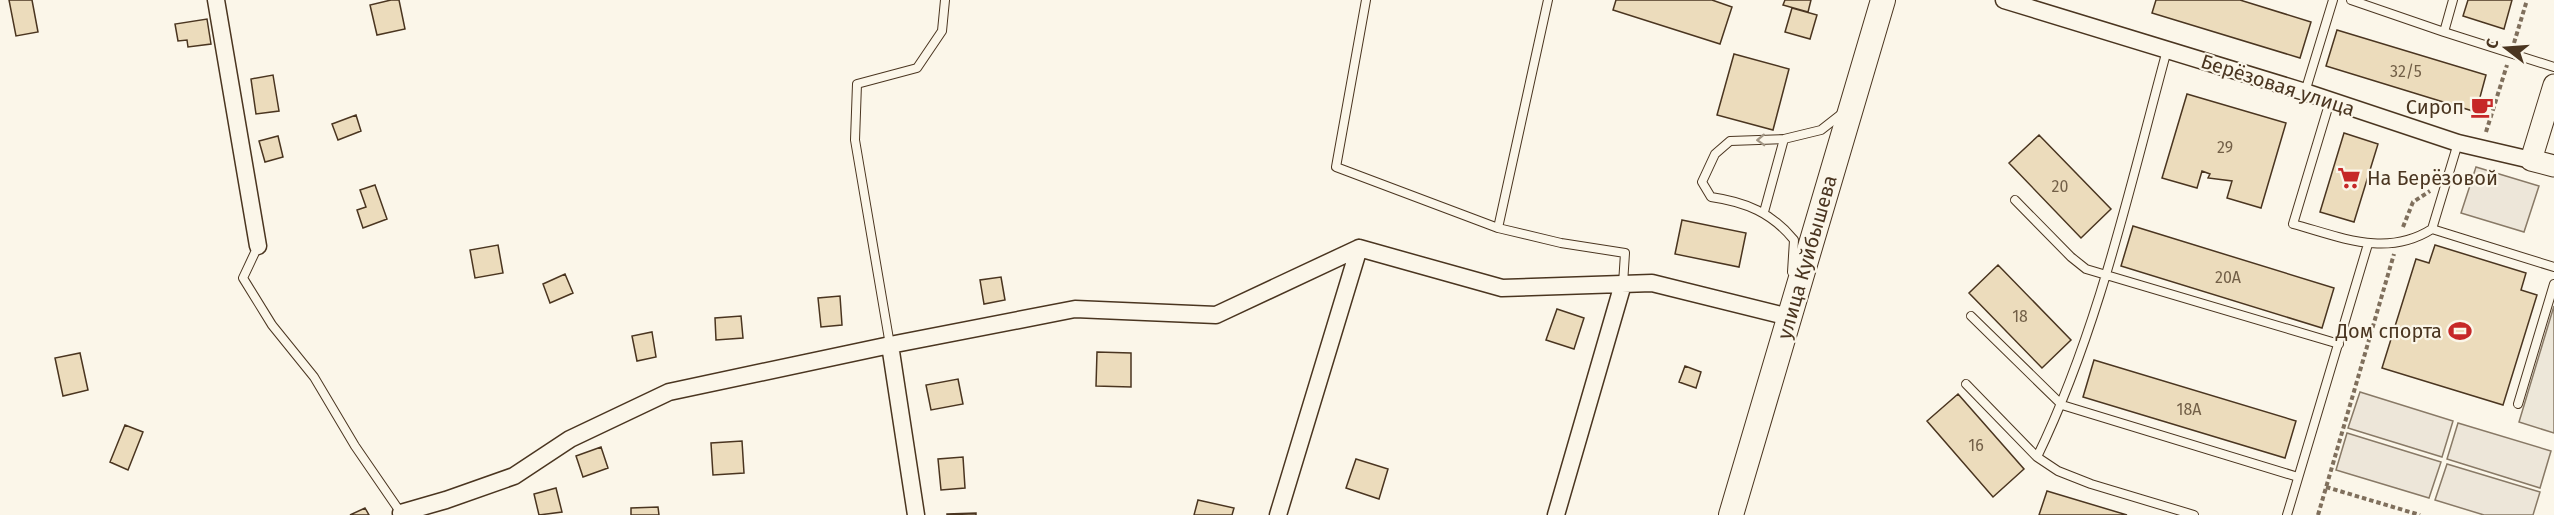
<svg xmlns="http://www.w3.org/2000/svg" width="2554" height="515" font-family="'Fira Sans',sans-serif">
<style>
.green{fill:#ede6d9;stroke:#887966;stroke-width:1.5}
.parking{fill:#ede7d9;stroke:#887966;stroke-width:1.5}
.building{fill:#ecdcbc;stroke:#4a3520;stroke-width:1.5}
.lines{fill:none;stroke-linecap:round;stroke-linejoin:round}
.service-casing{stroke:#4a3520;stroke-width:10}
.minor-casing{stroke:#4a3520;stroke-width:19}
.tertiary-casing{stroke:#4a3520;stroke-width:23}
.secondary-casing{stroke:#4a3520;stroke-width:26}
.path{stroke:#7f6f5c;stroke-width:4;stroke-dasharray:4.5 3;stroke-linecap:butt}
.service{stroke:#fbf6e9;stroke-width:8}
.minor{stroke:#fbf6e9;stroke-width:16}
.tertiary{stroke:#fbf6e9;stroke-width:21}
.secondary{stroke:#fbf6e9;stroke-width:24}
.oneway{stroke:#a29684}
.labels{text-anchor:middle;stroke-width:4.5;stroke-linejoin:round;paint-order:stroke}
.number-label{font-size:16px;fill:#725f47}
.street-label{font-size:20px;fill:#4a3520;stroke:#fbf6e9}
.poi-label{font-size:20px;fill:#4a3520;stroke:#fbf6e9;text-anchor:end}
</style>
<rect width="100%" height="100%" fill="#fbf6e9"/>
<!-- green -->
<path class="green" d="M2476,167L2539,186L2524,232L2461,213Z
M2360,392L2453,421L2442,457L2348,428Z
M2458,423L2551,451L2540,488L2447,459Z
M2347,433L2441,462L2429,498L2336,470Z
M2447,464L2540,492L2533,515H2484L2435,500Z"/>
<!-- parking -->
<path class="parking" d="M2554,306V433L2519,422Z"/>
<!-- building -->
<path class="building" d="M9,0H32L38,32L16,36Z
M391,0H399L405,29L377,35L370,5Z
M1616,0H1712L1732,7L1720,44L1613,10Z
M1785,0H1811L1808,12L1783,5Z
M2156,0H2240L2311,22L2300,58L2152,13Z
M2468,0H2512L2504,29L2463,16Z
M1792,8L1817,15L1810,39L1785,32Z
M207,19L211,44L188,47L187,40L178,41L175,24Z
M2337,30L2486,75L2476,112L2326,66Z
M1734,54L1789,69L1773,130L1717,115Z
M273,75L279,111L256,114L251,79Z
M2187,94L2286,123L2261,208L2227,198L2232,181L2208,178L2210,174L2202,171L2197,188L2162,178Z
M356,115L361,131L338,140L332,124Z
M2344,133L2378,144L2354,222L2320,212Z
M2039,135L2111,209L2081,238L2009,163Z
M278,136L283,157L265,162L259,141Z
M375,185L387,219L363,228L357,210L366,207L360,190Z
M1682,220L1746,233L1739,267L1675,254Z
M2133,226L2334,288L2322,328L2121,266Z
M498,245L503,273L475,278L470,250Z
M2435,245L2526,273L2521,290L2537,295L2503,405L2382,368L2416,259L2429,263Z
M1998,265L2071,340L2042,368L1969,293Z
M565,274L573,293L550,303L543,284Z
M1001,277L1005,300L984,304L980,280Z
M840,296L842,325L821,327L818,298Z
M1557,309L1584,318L1574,349L1546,340Z
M741,316L743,338L716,340L715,318Z
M652,332L656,357L637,361L632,336Z
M1097,352L1131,353V387L1096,386Z
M80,353L88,390L63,396L55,358Z
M2094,360L2296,421L2285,458L2083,397Z
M1685,366L1701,372L1696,388L1679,382Z
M958,379L963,404L931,410L926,385Z
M1958,394L2024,469L1993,497L1927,421Z
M125,425L143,432L128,470L110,462Z
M742,441L744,473L713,475L711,443Z
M601,447L608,468L583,477L576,456Z
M963,457L965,488L941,490L938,459Z
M1356,459L1388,469L1379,499L1346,488Z
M556,488L562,512L539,515L534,494Z
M2047,491L2127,515H2039Z
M1198,500L1234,508L1232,515H1194Z
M658,507L659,515H631V508Z
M365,508L369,515H350Z
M976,513V515H947V514Z"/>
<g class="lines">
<!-- service casing -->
<g class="service-casing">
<path id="service" d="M1366,0L1336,167L1498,228
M1548,0L1498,228L1561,243L1625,253L1623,284
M2351,0L2444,32
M2453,0L2444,32L2554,67
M2305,92L2333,0
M2330,101L2293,224C2341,237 2386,258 2432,229L2554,267
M2015,200L2071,257L2086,269L2339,344
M1764,212L1784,139
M2432,229L2458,143
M258,246L243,278L272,325L314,377L355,446L401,513
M1792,272L1794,240C1772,213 1746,202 1711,197L1702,182L1715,154L1730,141L1784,139L1821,130L1844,112
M1971,316L2062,405L2298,477
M890,345L855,140L857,84L917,68L942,31L945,0
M1966,384L2037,457L2058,471L2091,484L2194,515
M2518,404L2554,284
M2037,457C2099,329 2130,186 2167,50
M2287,515L2368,244"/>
</g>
<!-- minor casing -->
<g class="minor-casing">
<path id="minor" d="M216,0L258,246
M2004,0L2305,92L2458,143L2531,160
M890,345L916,515
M401,513L446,500L514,476L570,439L669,392L890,345L1075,309L1216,315L1359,248L1502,288L1652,283L1789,317
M1278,515L1359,248
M1556,515L1623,284"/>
</g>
<!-- tertiary casing -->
<g class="tertiary-casing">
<path id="tertiary" d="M2554,85L2531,160L2554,166"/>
</g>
<!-- secondary casing -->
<g class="secondary-casing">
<path id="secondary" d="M1731,515L1883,0"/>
</g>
<!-- path -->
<path class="path" d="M2514,43L2527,0
M2486,132L2507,65
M2403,227L2413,202L2430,191
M2326,487L2420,515
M2318,515L2394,254"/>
<!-- service -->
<use href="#service" class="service"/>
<!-- minor -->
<use href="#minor" class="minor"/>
<!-- tertiary -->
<use href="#tertiary" class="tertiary"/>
<!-- secondary -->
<use href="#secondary" class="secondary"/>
</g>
<!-- one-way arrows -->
<defs><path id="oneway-chevron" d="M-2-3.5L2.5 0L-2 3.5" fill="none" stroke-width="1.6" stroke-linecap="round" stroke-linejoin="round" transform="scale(1.5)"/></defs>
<use class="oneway" href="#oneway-chevron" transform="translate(1761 140) rotate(178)"/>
<!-- icons -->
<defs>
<g id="cafe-bare" transform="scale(1.8)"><path d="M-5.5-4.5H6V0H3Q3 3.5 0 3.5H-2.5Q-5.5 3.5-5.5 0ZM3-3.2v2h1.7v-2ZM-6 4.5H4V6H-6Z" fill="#c62828" stroke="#fbf6e9" stroke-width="2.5" paint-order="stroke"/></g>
<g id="supermarket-bare" transform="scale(1.8)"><path d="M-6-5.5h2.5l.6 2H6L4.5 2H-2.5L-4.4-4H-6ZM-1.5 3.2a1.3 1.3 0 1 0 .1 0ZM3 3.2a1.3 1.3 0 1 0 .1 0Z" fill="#c62828" stroke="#fbf6e9" stroke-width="2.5" paint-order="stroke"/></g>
<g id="stadium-bare" transform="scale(1.8)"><path d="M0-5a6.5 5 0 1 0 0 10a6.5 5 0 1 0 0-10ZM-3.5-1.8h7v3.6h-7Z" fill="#c62828" stroke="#fbf6e9" stroke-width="2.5" paint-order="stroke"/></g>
</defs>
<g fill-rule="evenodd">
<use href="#cafe-bare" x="2482" y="107"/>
<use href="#supermarket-bare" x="2349" y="178"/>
<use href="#stadium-bare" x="2460" y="331"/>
</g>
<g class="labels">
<!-- number labels -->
<g class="number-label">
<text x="2406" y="77">32/5</text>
<text x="2225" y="153">29</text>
<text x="2060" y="192">20</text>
<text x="2228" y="283">20А</text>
<text x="2020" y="322">18</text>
<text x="2189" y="415">18А</text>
<text x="1976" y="451">16</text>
</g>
<!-- street labels -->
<g class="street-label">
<text transform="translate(2278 85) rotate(18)" y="7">Берёзовая улица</text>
<text transform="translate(1807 257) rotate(-74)" y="7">улица Куйбышева</text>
</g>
<!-- poi labels -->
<g class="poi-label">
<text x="2464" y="114">Сироп</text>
<text x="2367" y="185" text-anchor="start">На Берёзовой</text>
<text x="2442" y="338">Дом спорта</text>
</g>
</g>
<!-- north arrow -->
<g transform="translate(2506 48) rotate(287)" stroke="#fbf6e9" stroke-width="4.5" paint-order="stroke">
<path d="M0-4.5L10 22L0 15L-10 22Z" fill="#4a3520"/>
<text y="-9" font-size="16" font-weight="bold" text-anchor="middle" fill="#4a3520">С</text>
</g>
</svg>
